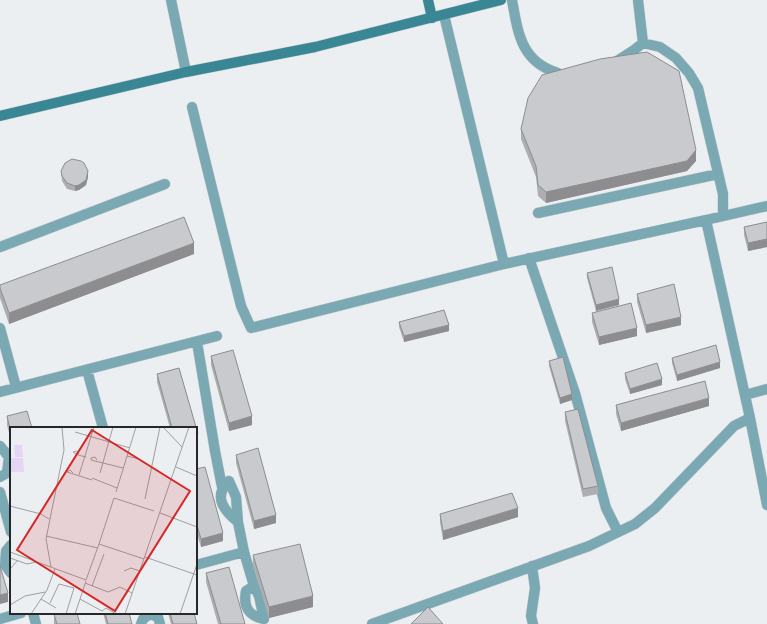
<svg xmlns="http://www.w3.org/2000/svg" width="767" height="624" font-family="'Source Sans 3',sans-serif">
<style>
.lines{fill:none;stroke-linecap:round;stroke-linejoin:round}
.street-casing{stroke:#c8cbce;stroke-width:11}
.secondary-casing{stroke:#c8cbce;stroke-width:11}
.street{stroke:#7aa9b3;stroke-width:10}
.secondary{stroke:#398695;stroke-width:10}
.wall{fill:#adaeb0}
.shaded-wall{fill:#8d8d90}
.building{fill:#c9cacd;stroke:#8d8d90}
.inset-road{fill:none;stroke:#9d9fa1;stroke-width:1}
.view{fill:#d62828;fill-opacity:0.15;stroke:#d62828;stroke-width:2}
.inset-edge{fill:none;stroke:#262728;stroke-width:2}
</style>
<rect width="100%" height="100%" fill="#eceff2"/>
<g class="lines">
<!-- street casing -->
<g class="street-casing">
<path id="street" d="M171,0L186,72
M512,0C518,33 521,62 558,73
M638,0L643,43L660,47L676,58L689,73L698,88L723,194V216
M444,15L504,264L706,220L750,418L767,505
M617,61L634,50L643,43
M192,107L241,306L251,328L504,264
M538,213L718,174
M706,220L767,206
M0,247L165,184
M529,258L575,393L606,508L618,532
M0,328L16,387
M197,342L215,451L222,487
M87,370L103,428
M0,392L217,336
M745,395L767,389
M0,446L9,457L7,473L0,477
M0,492L11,532
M238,522C223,510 213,496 229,481L236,497L238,522L244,552L254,586L259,596L264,619C248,616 243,606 246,591L254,586
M11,545L6,551L5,565L11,573
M196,565L244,552
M532,566L535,588L531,616L533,624
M33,613L36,624
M0,619L21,613
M141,624L143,619L150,614L158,617L160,624
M372,624L589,546L635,524L655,508L734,426L750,418"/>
</g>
<!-- secondary casing -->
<g class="secondary-casing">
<path id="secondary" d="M428,0L432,18
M0,116L186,72L315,47L501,0"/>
</g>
<!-- street -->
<use href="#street" class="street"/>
<!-- secondary -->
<use href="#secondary" class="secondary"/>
</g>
<!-- wall -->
<path class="wall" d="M521,129L696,161L687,171L546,203L538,196L536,177L521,139Z
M61,171L88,177L86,185L79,190L75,191L67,189L62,181Z
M767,222V247L748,251L744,235V227Z
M194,254L9,324L0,298V285Z
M587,273L619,305L596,311L587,278Z
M637,294L681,325L646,333L637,302Z
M592,313L637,336L599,345L592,322Z
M399,322L449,331L404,342L399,327Z
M211,356L252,425L229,431L211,365Z
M672,358L720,368L677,381L672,363Z
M549,361L572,400L560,404L549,366Z
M179,368L198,434V442H196V428H170L157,382V374Z
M625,373L662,385L630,394L625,379Z
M616,405L709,406L621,431L616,414Z
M565,412L598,486V494L583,497L565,421Z
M7,416L11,428V441L7,425Z
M236,455L276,523L254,529L236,463Z
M196,469L223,541L201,547L196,531Z
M440,514L518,517L443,540L440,522Z
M253,555L313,607L269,618L253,565Z
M206,573L245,624H218L206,582Z
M103,613H129L132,624H106Z
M168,613H194L197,624H171Z
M54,614L80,624H54Z"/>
<!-- shaded-wall -->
<path class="shaded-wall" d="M696,150V161L687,171L546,203V192Z
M88,171V177L86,185L79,190L75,191V186Z
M767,239V247L748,251V243Z
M194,243V254L9,324V313Z
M619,299V305L596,311V305Z
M681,317V325L646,333V325Z
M449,325V331L404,342V336Z
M637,328V336L599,345V337Z
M720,362V368L677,381V375Z
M662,379V385L630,394V389Z
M572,394V400L560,404V398Z
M709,398V406L621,431V423Z
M252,416V425L229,431V423Z
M196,434H198V442H196Z
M518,508V517L443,540V531Z
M276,515V523L254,529V521Z
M223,533V541L201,547V539Z
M8,593V602L0,604V595Z
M313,596V607L269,618V607Z"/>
<!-- building -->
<path class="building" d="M647,52L679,71L696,150L687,161L546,192L538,185L536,166L521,129L528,98L542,75L600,59Z
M72,159L81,161L84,163L88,171L86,180L79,185L75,186L67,183L62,176L61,171L65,163Z
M184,217L194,243L9,313L0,288V285Z
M767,222V239L748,243L744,227Z
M612,267L619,299L596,305L587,273Z
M674,284L681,317L646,325L637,294Z
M631,303L637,328L599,337L592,313Z
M444,310L449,325L404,336L399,322Z
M716,345L720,362L677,375L672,358Z
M233,350L252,416L229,423L211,356Z
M563,357L572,394L560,398L549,361Z
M657,363L662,379L630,389L625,373Z
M179,368L198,434H196V428H172L157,374Z
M705,381L709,398L621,423L616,405Z
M578,409L598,486L583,489L565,412Z
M27,411L32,428H11V433L7,416Z
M258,448L276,515L254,521L236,455Z
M205,467L223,533L201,539L196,522V469Z
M512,493L518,508L443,531L440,514Z
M300,544L313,596L269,607L253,555Z
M0,566L8,593L0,595Z
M229,567L245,624H221L206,573Z
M428,607L443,624H411Z
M59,613H77L80,624H57L54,614Z
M105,613H129L132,624H108Z
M170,613H194L197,624H173Z"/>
<!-- overview -->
<g transform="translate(10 427)">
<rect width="187" height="187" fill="#eceff2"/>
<path d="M4,18H12L13,30H5ZM0,31H13L14,45H0Z" fill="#e6d5f4"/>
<path class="inset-road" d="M153,0L172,20M65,5L120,21M69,27L67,24L63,25L68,28L76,30M117,29L129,32M87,33L85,30L81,31V33L113,41M166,40L187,49M63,46L60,43L57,45L82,53M90,46L103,0M69,48L84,0M82,51L107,61M106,65L126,0M135,72L150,0M0,79L31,87L39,92M150,86L187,100M36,109L88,121M89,117L104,71L144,84M0,125L76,153L89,117L134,132M135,130L187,148M0,131L17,137L26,135M41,140L36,112L54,23L52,0M0,142L8,133M114,144L121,141L130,144M75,156L98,165L110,160L122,166M82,159L94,127M31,172L46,181M70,172L92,184L96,181L106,187M40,176L49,157L64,161L56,187M0,178L15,169L35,165M21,187L37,163L45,142M65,187L76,154M115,187L179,0M170,187L187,137"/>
<path class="view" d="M82,3L180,64L105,184L7,123Z"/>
<rect width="187" height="187" class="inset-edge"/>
</g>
</svg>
